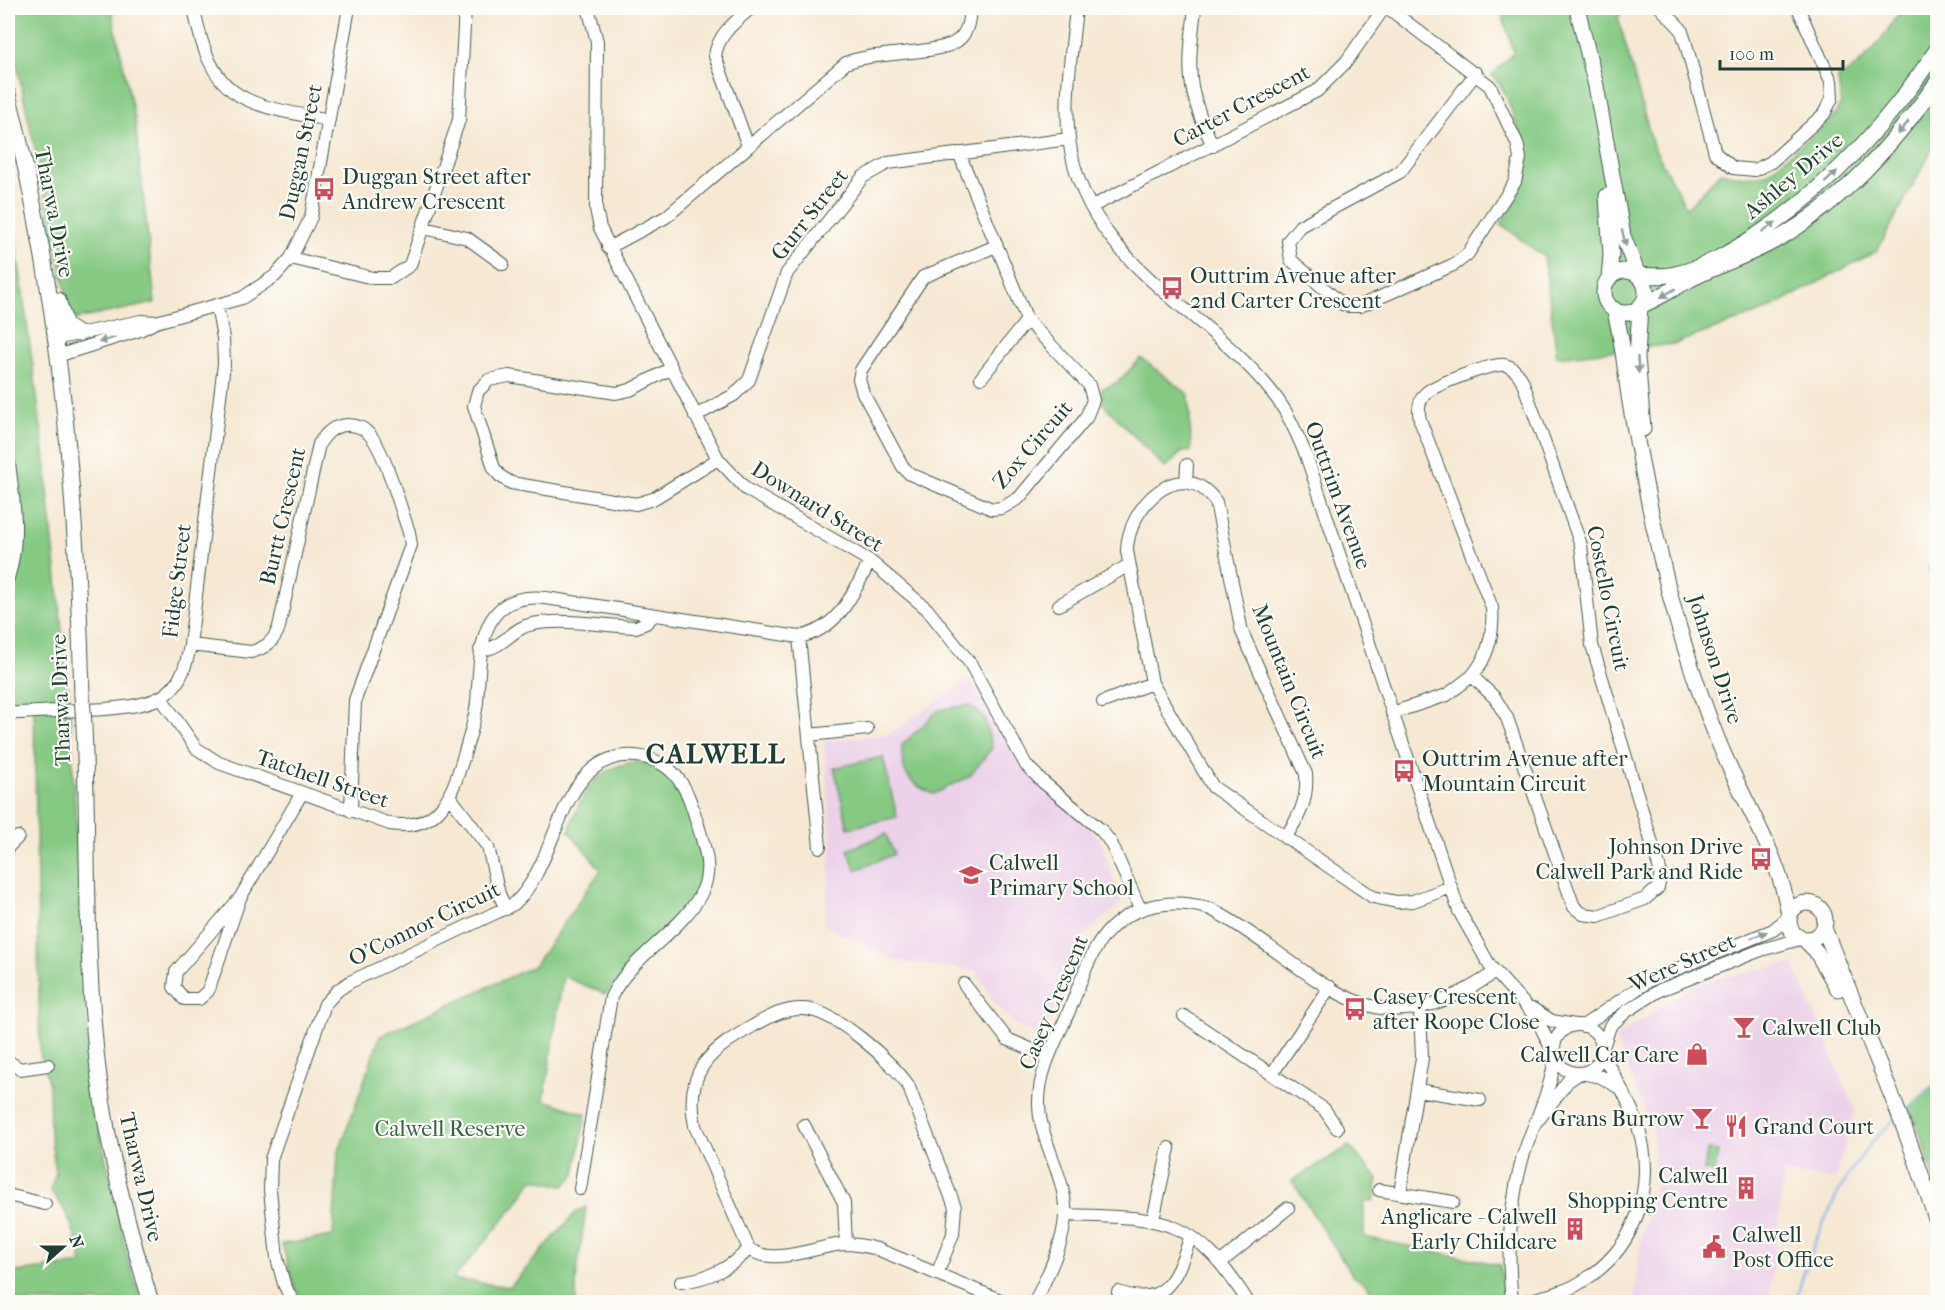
<svg xmlns="http://www.w3.org/2000/svg" width="1945" height="1310" font-family="'IM FELL French Canon',serif">
<style>
.built{fill:#ecd1e9}
.green{fill:#85c983;stroke:#52835c;stroke-width:1.5}
.water{fill:#82b1ed;stroke:#507790;stroke-width:1.5}
.lines{fill:none;stroke-linecap:round;stroke-linejoin:round}
.stream{stroke:#82b1ed;stroke-width:2}
.minor-casing{stroke:#3f574c;stroke-width:14}
.major-casing{stroke:#3f574c;stroke-width:17}
.minor{stroke:#fff;stroke-width:12}
.major{stroke:#fff;stroke-width:15}
.major-bridge-casing{stroke:#3f574c;stroke-width:17;stroke-linecap:butt}
.major-bridge{stroke:#fff;stroke-width:15}
.oneway{fill:#8f9e9a}
.labels{text-anchor:middle;stroke-width:4.5;stroke-linejoin:round;paint-order:stroke}
.street-label{font-size:22px;fill:#1f3d34;stroke:#fdfcf7}
.poi-label{font-size:22px;fill:#1f3d34;stroke:#fdfcf7;text-anchor:start}
.park-label{font-size:22px;fill:#386048;stroke:#fdfcf7}
.district-label{font-size:28px;font-weight:bold;letter-spacing:1.5px;fill:#1f3d34;stroke:#fdfcf7}
</style>
<rect width="100%" height="100%" fill="#fdfcf7"/>
<filter id="ink" filterUnits="userSpaceOnUse"><feTurbulence type="fractalNoise" baseFrequency=".0167" numOctaves="2"/><feDisplacementMap in="SourceGraphic" scale="12" xChannelSelector="R" yChannelSelector="G"/><feConvolveMatrix kernelMatrix="1 2 1 2 8 2 1 2 1" color-interpolation-filters="sRGB"/></filter>
<filter id="wash" filterUnits="userSpaceOnUse"><feTurbulence type="fractalNoise" baseFrequency=".008" numOctaves="4" result="noise"/><feDisplacementMap in="SourceGraphic" scale="24" xChannelSelector="R" yChannelSelector="G"/><feGaussianBlur stdDeviation="1.35" result="paint"/><feColorMatrix in="noise" values="0 0 0 0 0 0 0 0 0 0 0 0 0 0 0 0 0 1.4 0 .05"/><feComposite in="paint" operator="in"/></filter>
<g filter="url(#wash)">
<rect width="100%" height="100%" fill="#f6e8d3"/>
<!-- built -->
<path class="built" d="M970,679L1027,771L1100,839L1121,903L1081,938L1044,1037L1016,1026L993,1000L976,971L896,961L824,925L832,848L824,741L889,734Z
M1793,963L1855,1109L1835,1179L1784,1173L1769,1302H1634L1640,1244L1655,1185L1653,1130L1615,1038L1696,983Z"/>
<!-- green -->
<path class="green" d="M8,8H111L135,120L155,303L72,320L8,25Z
M1500,8H1626L1618,17L1653,146L1687,208L1721,172L1744,177L1766,174L1833,118L1841,103L1838,78C1867,63 1885,35 1902,8H1937V141L1877,251L1764,311L1674,344L1557,357L1544,257L1501,224L1517,196L1525,176L1528,154L1504,91L1492,75L1514,53Z
M8,184L43,441L69,699L88,1045L95,1110L128,1259L142,1302H8V1273L82,1264C76,1235 70,1213 50,1190L56,1173L50,1133L49,1085L40,1052L34,703L8,704V605L22,561L26,532L8,408Z
M1141,358L1189,395L1191,451L1182,452L1165,468L1103,404L1102,389L1118,382Z
M968,705L984,716L992,748L970,776L934,794C908,784 901,773 902,745L939,710Z
M883,757L897,817L848,828L834,768Z
M632,762L653,764L673,777L685,796L706,861L698,893L605,994L563,976L544,1100L586,1114L575,1175L564,1186L533,1179L515,1206L453,1279L510,1287L577,1211L586,1207L576,1280V1302H302L293,1283L282,1244L333,1236L338,1154L380,1036L534,966L601,870L569,831C581,794 592,771 632,762Z
M886,834L894,854L856,870L848,850Z
M1937,1082V1190L1922,1138L1909,1107Z
M1349,1146L1378,1179L1374,1201L1364,1203V1237L1500,1265L1505,1302H1379L1366,1284L1353,1276L1292,1181Z
M1707,1150L1718,1151L1715,1172L1704,1171Z"/>
<!-- water -->
<path class="water" d="M1937,565H1938L1937,599L1929,567Z"/>
<g class="lines">
<!-- stream -->
<path class="stream" d="M1905,1110L1938,1082
M1795,1302C1812,1241 1845,1162 1894,1120"/>
</g>
</g>
<g filter="url(#ink)">
<g class="lines">
<!-- minor casing -->
<g class="minor-casing">
<path id="minor" d="M194,8C211,102 244,104 329,120
M588,8L597,41L596,209L600,228L718,459L746,489L870,561L927,609L970,663L1026,765L1043,782L1101,830L1111,843L1140,909
M1076,8C1072,51 1064,96 1069,139C1085,263 1201,304 1271,391C1287,410 1296,432 1306,455L1459,911L1490,966L1536,1017L1554,1054
M1195,8C1188,70 1185,87 1213,146
M1388,8L1490,86L1517,143L1520,158L1515,182L1467,255L1455,264L1360,306H1349L1342,304L1291,260L1288,241L1300,226L1400,172L1476,73
M1661,8L1681,29L1686,44L1715,153L1733,168L1755,170L1771,162L1824,114L1832,98L1831,81L1798,8
M748,146L715,56C718,34 735,22 751,8
M959,153L1027,320L1089,385L1093,400L1086,418L1019,498L1002,508L992,509L910,474L903,467L863,393L859,379L861,370L923,277L996,246
M1091,207L1317,91L1346,62L1384,8
M424,228L467,238L503,264
M608,248L666,217L846,63C873,51 939,55 957,41C968,33 969,21 970,8
M291,258L373,278H391L410,265L459,120L465,8
M54,339L141,321L156,322
M57,356L140,330L156,322L242,298L275,276L291,258L311,217L349,8
M670,369L630,390L616,393L509,376L489,380L478,391L474,406L494,468L500,476L511,483L636,504L653,499L718,459
M981,378L1027,320
M695,416L734,395L749,380L787,273L863,177L888,163L1069,139
M8,456C13,496 21,538 8,578
M1186,482L1187,465
M1059,605L1129,565
M799,637L820,847
M190,645L251,652C265,648 274,642 279,627L319,444C326,433 334,425 348,425C356,425 364,428 369,434C384,448 401,510 409,532L411,545L355,700L351,811
M480,650C502,650 512,627 533,624C565,618 603,626 636,627L646,623L654,615
M161,698L196,748L219,763L390,824C440,832 452,795 464,755C469,738 475,721 477,702C481,655 476,591 546,598L799,637C839,629 853,594 870,561
M1103,702L1152,683
M1392,713L1447,695L1472,676L1495,698L1507,718L1574,907L1583,914L1598,916L1645,899L1658,888L1661,873L1592,645L1581,545L1522,380C1518,373 1513,367 1505,365C1494,362 1434,385 1426,393C1418,401 1418,410 1420,420L1492,608C1494,634 1489,656 1472,676
M8,714C40,711 73,711 105,709C154,704 181,701 190,645L224,364L223,338L217,306
M809,735L867,729
M450,797L488,847L499,894L506,909
M1285,838C1299,817 1308,801 1306,774L1242,632L1216,502C1181,452 1127,508 1127,551L1152,683L1213,787L1373,897L1397,902L1413,901L1451,887
M8,847L18,837
M240,898L208,991L199,999H184L174,987L176,972L240,898L302,793
M964,984L1007,1039L1049,1057
M1533,1009L1552,1021L1575,1025
M1184,1016L1324,1109L1337,1128
M1554 1049a24 24 0 1 1 48 0a24 24 0 1 1-48 0Z
M1583,1026L1650,980L1773,930L1789,917
M1602,1050L1610,1026L1627,1011L1660,990L1761,950L1800,939
M8,1061L20,1069L48,1065
M1581,1073L1601,1077L1618,1087
M1272,1074L1330,987
M1417,1090L1480,1100
M1539,1119L1568,1081L1580,1073
M804,1125L844,1203L846,1244
M1379,1190L1453,1202
M1400,1193L1422,1058L1420,1009
M8,1195L45,1204
M1065,1215C1163,1218 1192,1214 1248,1302
M1153,1220L1169,1148
M1221,1262L1288,1208
M937,1274L953,1234L955,1207L908,1085C892,1061 834,1010 804,1009C784,1008 769,1017 753,1026C709,1051 684,1071 695,1126L749,1249C775,1267 815,1246 844,1244C855,1244 866,1246 877,1249L1005,1302
M681,1282C710,1278 729,1269 749,1249
M1118,1292C1168,1310 1177,1274 1191,1236
M293,1302L284,1284L277,1258L270,1190L271,1159L325,1004L338,990L350,982L514,904C551,871 556,797 594,768C619,748 660,753 679,780C689,793 693,810 698,825C704,846 712,866 704,887C688,928 630,956 611,997L580,1189
M1035,1302C1047,1275 1063,1247 1065,1217C1068,1177 1038,1141 1039,1101C1039,1069 1057,1040 1069,1011C1078,990 1084,968 1096,948C1120,906 1167,896 1211,909C1321,969 1365,1062 1495,972
M1512,1302C1507,1254 1509,1207 1522,1160C1532,1125 1552,1091 1555,1055
M1522,1302C1541,1297 1561,1294 1578,1284C1636,1251 1657,1187 1638,1126C1630,1100 1613,1076 1602,1052"/>
</g>
<!-- major casing -->
<g class="major-casing">
<path id="major" d="M1577,8L1596,86L1623,236L1638,275
M8,94C59,289 77,494 82,695
M1607,196L1611,255L1609,279
M1604 292a21 21 0 1 1 42 0a21 21 0 1 1-42 0Z
M1638,275C1650,276 1663,277 1675,274C1705,268 1732,251 1757,235C1831,186 1889,122 1938,48
M58,300L66,326L78,334
M1640,306C1658,299 1672,289 1689,280C1717,265 1748,256 1776,240C1843,202 1894,143 1938,81
M1640,306L1637,357L1643,429
M1614,309C1624,342 1625,375 1631,408C1646,491 1662,576 1688,657C1700,694 1713,732 1730,768C1752,815 1781,863 1789,915
M84,726C89,845 84,967 100,1085C110,1160 129,1231 151,1302
M1789 921a18 18 0 1 1 36 0a18 18 0 1 1-36 0Z
M1824,928C1863,1027 1906,1123 1938,1225
M1805,940L1816,951L1838,989"/>
</g>
<!-- minor -->
<use href="#minor" class="minor"/>
<!-- major -->
<use href="#major" class="major"/>
<!-- major-bridge casing -->
<g class="major-bridge-casing">
<path id="major-bridge" d="M82,695L84,726"/>
</g>
<!-- major-bridge -->
<use href="#major-bridge" class="major-bridge"/>
</g>
<!-- one-way arrows -->
<defs><path id="oneway-solid" d="M-6-.8H1V-3.2L6.5 0L1 3.2V.8H-6Z" transform="scale(1.5)"/></defs>
<g class="oneway">
<use href="#oneway-solid" transform="translate(1903 128) rotate(130)"/>
<use href="#oneway-solid" transform="translate(1831 177) rotate(-43)"/>
<use href="#oneway-solid" transform="translate(1769 227) rotate(-34)"/>
<use href="#oneway-solid" transform="translate(1624 238) rotate(76)"/>
<use href="#oneway-solid" transform="translate(1668 293) rotate(150)"/>
<use href="#oneway-solid" transform="translate(107 340) rotate(163)"/>
<use href="#oneway-solid" transform="translate(1638 365) rotate(86)"/>
<use href="#oneway-solid" transform="translate(1759 935) rotate(-22)"/>
</g>
</g>
<!-- icons -->
<defs>
<g id="bus-bare" transform="scale(1.8)"><path d="M-5-6H5V4H4V6H2V4H-2V6H-4V4H-5ZM-3.5-4V0h7V-4ZM-3.5 1.2v1.5H-2V1.2ZM2 1.2v1.5H3.5V1.2Z" fill="#d1495b" stroke="#fdfcf7" stroke-width="2.5" paint-order="stroke"/></g>
<g id="school-bare" transform="scale(1.8)"><path d="M0-5L7-2L0 1L-7-2ZM-4 1L0 2.5L4 1V4Q0 6-4 4Z" fill="#d1495b" stroke="#fdfcf7" stroke-width="2.5" paint-order="stroke"/></g>
<g id="bar-bare" transform="scale(1.8)"><path d="M-6-5H6L.8 .8V4.5H3.5V6h-7V4.5H-.8V.8Z" fill="#d1495b" stroke="#fdfcf7" stroke-width="2.5" paint-order="stroke"/></g>
<g id="shop-bare" transform="scale(1.8)"><path d="M-5-2.5h2.3a2.7 3.5 0 0 1 5.4 0H5L5.5 6h-11ZM-1.5-2.5h3a1.5 2.3 0 0 0-3 0Z" fill="#d1495b" stroke="#fdfcf7" stroke-width="2.5" paint-order="stroke"/></g>
<g id="restaurant-bare" transform="scale(1.8)"><path d="M-5-6h1v4h1v-4h1v4h1v-4h1v5L-1.5 .5V6h-2V.5L-5-1ZM5-6V6H3V1.5H1.5Q1.5-4 5-6Z" fill="#d1495b" stroke="#fdfcf7" stroke-width="2.5" paint-order="stroke"/></g>
<g id="building-bare" transform="scale(1.8)"><path d="M-4-6H4V6H1V3H-1V6H-4ZM-2.5-4.3h1.7v1.8h-1.7ZM.8-4.3h1.7v1.8H.8ZM-2.5-1h1.7V.8h-1.7ZM.8-1h1.7V.8H.8Z" fill="#d1495b" stroke="#fdfcf7" stroke-width="2.5" paint-order="stroke"/></g>
<g id="civic-bare" transform="scale(1.8)"><path d="M-.6-6.5H3V-4.5H.6V-3L4-1V1h2V6H-6V1h2V-1L-.6-3ZM-1.2 2.5V6h2.4V2.5Z" fill="#d1495b" stroke="#fdfcf7" stroke-width="2.5" paint-order="stroke"/></g>
</defs>
<g fill-rule="evenodd">
<use href="#bus-bare" x="324" y="189"/>
<use href="#bus-bare" x="1172" y="288"/>
<use href="#bus-bare" x="1404" y="771"/>
<use href="#bus-bare" x="1761" y="859"/>
<use href="#school-bare" x="971" y="875"/>
<use href="#bus-bare" x="1355" y="1009"/>
<use href="#bar-bare" x="1744" y="1027"/>
<use href="#shop-bare" x="1697" y="1054"/>
<use href="#bar-bare" x="1702" y="1118"/>
<use href="#restaurant-bare" x="1736" y="1126"/>
<use href="#building-bare" x="1746" y="1188"/>
<use href="#building-bare" x="1575" y="1229"/>
<use href="#civic-bare" x="1714" y="1247"/>
</g>
<g class="labels">
<!-- street labels -->
<g class="street-label">
<text transform="translate(1241 105) rotate(-28)" y="8">Carter Crescent</text>
<text transform="translate(300 152) rotate(-78)" y="8">Duggan Street</text>
<text transform="translate(1793 175) rotate(-40)" y="8">Ashley Drive</text>
<text transform="translate(55 212) rotate(79)" y="8">Tharwa Drive</text>
<text transform="translate(809 214) rotate(-52)" y="8">Gurr Street</text>
<text transform="translate(1032 444) rotate(-49)" y="8">Zox Circuit</text>
<text transform="translate(1339 495) rotate(70)" y="8">Outtrim Avenue</text>
<text transform="translate(818 506) rotate(32)" y="8">Downard Street</text>
<text transform="translate(282 516) rotate(-77)" y="8">Burtt Crescent</text>
<text transform="translate(176 581) rotate(-83)" y="8">Fidge Street</text>
<text transform="translate(1609 598) rotate(79)" y="8">Costello Circuit</text>
<text transform="translate(1716 659) rotate(72)" y="8">Johnson Drive</text>
<text transform="translate(1290 681) rotate(68)" y="8">Mountain Circuit</text>
<text transform="translate(60 700) rotate(-92)" y="8">Tharwa Drive</text>
<text transform="translate(323 778) rotate(19)" y="8">Tatchell Street</text>
<text transform="translate(424 923) rotate(-26)" y="8">O'Connor Circuit</text>
<text transform="translate(1682 962) rotate(-24)" y="8">Were Street</text>
<text transform="translate(1053 1002) rotate(-67)" y="8">Casey Crescent</text>
<text transform="translate(142 1177) rotate(77)" y="8">Tharwa Drive</text>
</g>
<!-- poi labels -->
<g class="poi-label">
<text x="342" y="184">Duggan Street after<tspan x="342" dy="25">Andrew Crescent</tspan></text>
<text x="1190" y="283">Outtrim Avenue after<tspan x="1190" dy="25">2nd Carter Crescent</tspan></text>
<text x="1422" y="766">Outtrim Avenue after<tspan x="1422" dy="25">Mountain Circuit</tspan></text>
<text x="1743" y="854" text-anchor="end">Johnson Drive<tspan x="1743" dy="25">Calwell Park and Ride</tspan></text>
<text x="989" y="870">Calwell<tspan x="989" dy="25">Primary School</tspan></text>
<text x="1373" y="1004">Casey Crescent<tspan x="1373" dy="25">after Roope Close</tspan></text>
<text x="1762" y="1035">Calwell Club</text>
<text x="1679" y="1062" text-anchor="end">Calwell Car Care</text>
<text x="1684" y="1126" text-anchor="end">Grans Burrow</text>
<text x="1754" y="1134">Grand Court</text>
<text x="1728" y="1183" text-anchor="end">Calwell<tspan x="1728" dy="25">Shopping Centre</tspan></text>
<text x="1557" y="1224" text-anchor="end">Anglicare - Calwell<tspan x="1557" dy="25">Early Childcare</tspan></text>
<text x="1732" y="1242">Calwell<tspan x="1732" dy="25">Post Office</tspan></text>
</g>
<!-- park labels -->
<g class="park-label">
<text x="450" y="1136">Calwell Reserve</text>
</g>
<!-- district labels -->
<g class="district-label">
<text x="716" y="763">CALWELL</text>
</g>
</g>
<!-- margin -->
<rect width="1945" height="1310" fill="none" stroke="#fdfcf7" stroke-width="30"/>
<!-- north arrow -->
<g transform="translate(63 1247) rotate(69)" stroke="#fdfcf7" stroke-width="4.5" paint-order="stroke">
<path d="M0-4.5L10 22L0 15L-10 22Z" fill="#1f3d34"/>
<text y="-9" font-size="16" font-weight="bold" text-anchor="middle" fill="#1f3d34">N</text>
</g>
<!-- scale -->
<path d="M1720 60v9h123v-9" fill="none" stroke="#1f3d34" stroke-width="3"/>
<text x="1729" y="60" font-size="18" fill="#1f3d34" stroke="#fdfcf7" stroke-width="4.5" paint-order="stroke">100 m</text>
</svg>
